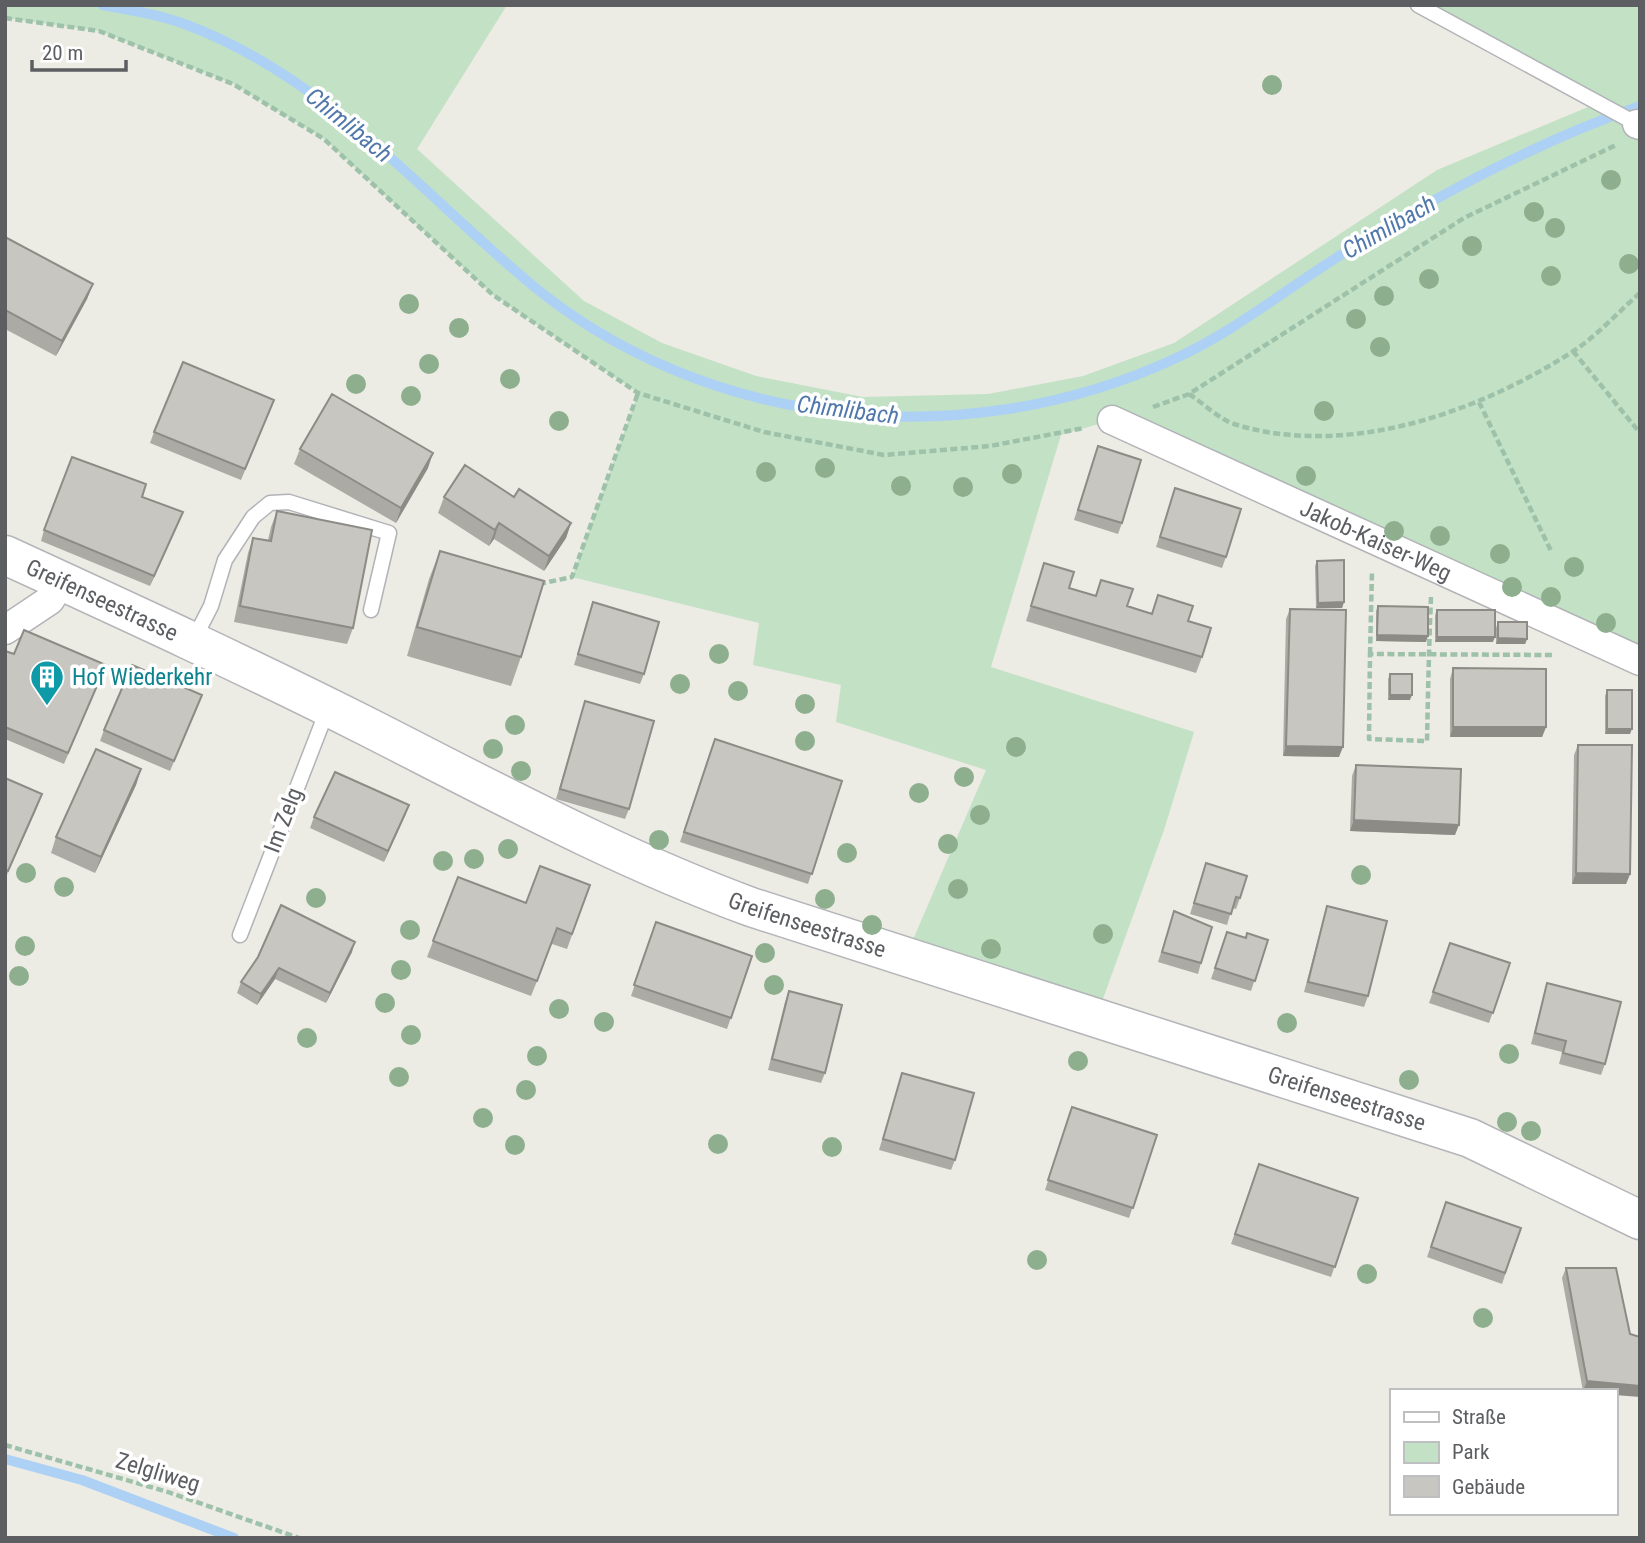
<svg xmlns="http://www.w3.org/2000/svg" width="1645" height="1543" font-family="'Roboto Condensed',sans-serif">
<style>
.green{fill:#c3e1c5}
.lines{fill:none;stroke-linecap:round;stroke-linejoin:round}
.stream{stroke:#add1f4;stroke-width:10}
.lane-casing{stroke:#b1b3b7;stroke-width:17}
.street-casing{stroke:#b1b3b7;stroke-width:31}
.secondary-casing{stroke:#b3b5b9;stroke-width:41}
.path{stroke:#9dc1a9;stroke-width:4.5;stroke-dasharray:7 3.5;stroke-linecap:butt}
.lane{stroke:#fff;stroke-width:14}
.street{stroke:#fff;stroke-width:28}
.secondary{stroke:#fff;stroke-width:38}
.tree{fill:#8daf8d}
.wall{fill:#acaaa5}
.shaded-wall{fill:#8c8b86}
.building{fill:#c8c6c0;stroke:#8c8b86;stroke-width:2}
.labels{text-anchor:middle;stroke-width:7;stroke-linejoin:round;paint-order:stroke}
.street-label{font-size:23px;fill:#5c5e62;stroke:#fff}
.culture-label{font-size:23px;fill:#0d838f;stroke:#fff;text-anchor:start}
.water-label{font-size:24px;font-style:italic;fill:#5078ab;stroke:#fff}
</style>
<rect width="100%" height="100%" fill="#ecebe4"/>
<!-- green -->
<path class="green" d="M5,5H507L417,149L584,301L662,343L756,376L863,397L988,394L1083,376L1174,343L1437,170L1600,102L1418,5H1640V661L1112,420L1061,435L991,667L1194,732L1164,830L1096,1018L906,956L986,770L836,722L841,685L753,665L759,623L572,577L638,393L493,295L324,139L233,84L99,31L5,18Z"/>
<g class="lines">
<!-- stream -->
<path class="stream" d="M102,5C130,10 161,15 187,25C323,76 418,189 526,280C704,431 965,456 1174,359C1236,331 1287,288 1344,253C1437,196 1536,142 1640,106
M5,1459L82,1480L234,1538"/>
<!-- lane casing -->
<g class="lane-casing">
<path id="lane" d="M1418,5L1637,124
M194,639L211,606L225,560L253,517L270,503L289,502L389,533L371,610
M240,935L328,708"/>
</g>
<!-- street casing -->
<g class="street-casing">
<g id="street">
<path d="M1637,124L1640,125"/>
<path id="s1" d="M1112,420L1640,661"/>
<path d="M5,630L50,600L62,581"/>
</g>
</g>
<!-- secondary casing -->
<g class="secondary-casing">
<g id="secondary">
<path id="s2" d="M5,555C127,611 249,667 368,727C494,791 618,858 751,907L1470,1138L1640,1220"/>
</g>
</g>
<!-- path -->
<path class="path" d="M5,18L99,31L233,84L324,139L493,295L638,393L764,432L884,455L990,446L1084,428
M1573,351L1640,433
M1189,394C1203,403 1219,419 1234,424C1346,459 1477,413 1572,352C1596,337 1618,312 1640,293
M1479,402L1552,553
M1153,407L1189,394L1464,218L1616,145
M539,584L572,577L638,393
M1431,597C1429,645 1428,693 1427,741L1369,739L1370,654L1553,655
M1370,654L1372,571
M5,1445L168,1492L299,1538"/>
<!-- lane -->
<use href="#lane" class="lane"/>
<!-- street -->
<use href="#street" class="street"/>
<!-- secondary -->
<use href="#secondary" class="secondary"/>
</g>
<!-- trees -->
<g class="tree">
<circle cx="1272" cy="85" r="10"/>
<circle cx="1611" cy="180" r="10"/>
<circle cx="1534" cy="212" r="10"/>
<circle cx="1555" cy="228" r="10"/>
<circle cx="1472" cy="246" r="10"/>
<circle cx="1629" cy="264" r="10"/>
<circle cx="1551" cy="276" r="10"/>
<circle cx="1429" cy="279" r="10"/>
<circle cx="1384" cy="296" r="10"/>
<circle cx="409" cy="304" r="10"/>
<circle cx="1356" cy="319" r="10"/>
<circle cx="459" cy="328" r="10"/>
<circle cx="1380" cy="347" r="10"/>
<circle cx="429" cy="364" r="10"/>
<circle cx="510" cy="379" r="10"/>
<circle cx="356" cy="384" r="10"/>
<circle cx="411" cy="396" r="10"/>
<circle cx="1324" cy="411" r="10"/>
<circle cx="559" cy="421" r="10"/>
<circle cx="825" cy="468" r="10"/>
<circle cx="766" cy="472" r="10"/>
<circle cx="1012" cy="474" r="10"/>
<circle cx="1306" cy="476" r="10"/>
<circle cx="901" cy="486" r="10"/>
<circle cx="963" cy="487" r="10"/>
<circle cx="1394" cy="531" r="10"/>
<circle cx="1440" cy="536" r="10"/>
<circle cx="1500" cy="554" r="10"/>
<circle cx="1574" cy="567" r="10"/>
<circle cx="1512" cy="587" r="10"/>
<circle cx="1551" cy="597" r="10"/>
<circle cx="1606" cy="623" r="10"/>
<circle cx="719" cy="654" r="10"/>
<circle cx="680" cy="684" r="10"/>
<circle cx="738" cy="691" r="10"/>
<circle cx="805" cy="704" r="10"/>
<circle cx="515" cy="725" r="10"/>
<circle cx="805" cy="741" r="10"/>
<circle cx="1016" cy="747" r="10"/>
<circle cx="493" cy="749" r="10"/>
<circle cx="521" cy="771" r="10"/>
<circle cx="964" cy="777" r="10"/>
<circle cx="919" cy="793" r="10"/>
<circle cx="980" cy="815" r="10"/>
<circle cx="659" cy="840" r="10"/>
<circle cx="948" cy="844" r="10"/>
<circle cx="508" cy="849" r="10"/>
<circle cx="847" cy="853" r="10"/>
<circle cx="474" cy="859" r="10"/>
<circle cx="443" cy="861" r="10"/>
<circle cx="26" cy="873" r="10"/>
<circle cx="1361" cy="875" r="10"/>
<circle cx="64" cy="887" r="10"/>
<circle cx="958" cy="889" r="10"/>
<circle cx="316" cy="898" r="10"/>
<circle cx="825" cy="899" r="10"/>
<circle cx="872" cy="925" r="10"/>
<circle cx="410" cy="930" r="10"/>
<circle cx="1103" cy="934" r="10"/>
<circle cx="25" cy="946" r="10"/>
<circle cx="991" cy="949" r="10"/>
<circle cx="765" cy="953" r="10"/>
<circle cx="401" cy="970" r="10"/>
<circle cx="19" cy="976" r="10"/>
<circle cx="774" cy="985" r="10"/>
<circle cx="385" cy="1003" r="10"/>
<circle cx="559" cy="1009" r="10"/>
<circle cx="604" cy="1022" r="10"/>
<circle cx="1287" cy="1023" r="10"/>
<circle cx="411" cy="1035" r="10"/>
<circle cx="307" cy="1038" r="10"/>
<circle cx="1509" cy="1054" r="10"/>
<circle cx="537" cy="1056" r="10"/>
<circle cx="1078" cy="1061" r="10"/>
<circle cx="399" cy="1077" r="10"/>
<circle cx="1409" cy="1080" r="10"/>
<circle cx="526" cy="1090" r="10"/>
<circle cx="483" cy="1118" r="10"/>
<circle cx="1507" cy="1122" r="10"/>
<circle cx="1531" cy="1131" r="10"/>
<circle cx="718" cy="1144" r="10"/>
<circle cx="515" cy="1145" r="10"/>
<circle cx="832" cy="1147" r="10"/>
<circle cx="1037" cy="1260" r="10"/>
<circle cx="1367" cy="1274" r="10"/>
<circle cx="1483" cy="1318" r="10"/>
</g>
<!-- wall -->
<path class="wall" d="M5,237L93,284L87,299L56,356L5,329Z
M270,410L241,480L150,443L154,432Z
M300,449L428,468L396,523L294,464Z
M1094,457L1122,523L1118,534L1074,520Z
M1175,488L1226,557L1222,568L1156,547Z
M142,497L183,512L150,586L41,541L44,530Z
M444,497H514L571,523L566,538L544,571L494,539L489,546L438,513Z
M277,511L353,628L347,644L234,622L248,553L253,538L268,540L271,527Z
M440,551L521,657L511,686L407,656L429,579Z
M1317,561L1344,602L1342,608H1316L1315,566Z
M1044,563L1069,588L1095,596L1101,580L1127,606L1152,613L1158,595L1202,657L1196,673L1026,621Z
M593,602L644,674L640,684L574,665Z
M1378,606L1426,642L1376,641V611Z
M1290,609L1339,757L1283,756L1286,619Z
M1437,610L1493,642H1435V615Z
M1498,622L1527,639L1525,644H1496V628Z
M5,651L14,654L106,665L64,764L5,739Z
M1453,668L1546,727L1542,737H1450V679Z
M1390,674L1410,700H1388V679Z
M1607,690L1630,734H1605V696Z
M585,701L629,809L625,819L556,799Z
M198,706L170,771L100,741L104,730Z
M715,739L842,781L808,884L680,842Z
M1578,745L1630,874L1626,884H1572L1574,755Z
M1356,765L1455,835L1350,831L1352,776Z
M141,769L136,785L95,873L51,853L56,837Z
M409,805L384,862L310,828L314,817Z
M1206,863L1240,898L1236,909L1232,908L1227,925L1190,914Z
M458,877L526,903L590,885L567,949L552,944L531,996L427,957Z
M1327,906L1368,996L1364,1007L1304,992L1324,916Z
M1174,911L1201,963L1198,974L1158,962Z
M656,922L752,956L727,1029L631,996Z
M1227,932L1246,938L1268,940L1251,991L1211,979Z
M1450,943L1510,963L1489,1023L1429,1003Z
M352,952L326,1003L275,979L257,1005L237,993L241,982L258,957Z
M1547,983L1605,1064L1601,1075L1559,1064L1562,1052L1531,1044L1544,994Z
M789,991L825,1073L821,1083L768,1070L785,1002Z
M902,1073L955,1160L951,1170L879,1150Z
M1072,1107L1157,1135L1129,1218L1045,1190Z
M1259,1164L1358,1198L1331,1277L1231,1244Z
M1446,1202L1521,1228L1502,1284L1427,1257Z
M1566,1268L1630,1334L1615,1391H1583L1562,1278Z"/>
<!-- shaded-wall -->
<path class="shaded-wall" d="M93,284L87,299L56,356L62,341Z
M433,453L428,468L396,523L401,508Z
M183,512L179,522L150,586L154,576Z
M499,523L494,539L489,546L495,530Z
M571,523L566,538L544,571L549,556Z
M1344,602L1342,608H1316L1318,603Z
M1377,635L1428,636L1426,642L1376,641Z
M1437,637H1495L1493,642H1435Z
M1498,638L1527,639L1525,644H1496Z
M1390,695H1412L1410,700H1388Z
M1453,727H1546L1542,737H1450Z
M1607,729H1632L1630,734H1605Z
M1286,746L1343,747L1339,757L1283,756Z
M141,769L136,785L95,873L101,857Z
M42,794L36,810L5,879L8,871Z
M409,805L405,816L384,862L388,851Z
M1354,820L1459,825L1455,835L1350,831Z
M1576,873L1630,874L1626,884H1572Z
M355,942L352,952L326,1003L330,993Z
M279,968L275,979L257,1005L261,994Z
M1587,1381L1640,1386V1397L1615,1395V1391H1583Z"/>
<!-- building -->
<path class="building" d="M5,237L93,284L62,341L5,310Z
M183,362L274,400L245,469L154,432Z
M332,394L433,453L401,508L300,449Z
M1098,446L1141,460L1122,523L1078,510Z
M72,457L146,484L142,497L183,512L154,576L44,530Z
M465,465L514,497L519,489L571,523L549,556L499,523L495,530L444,497Z
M1175,488L1241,509L1226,557L1160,537Z
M277,511L372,530L353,628L240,606L253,538L271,541Z
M440,551L544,581L521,657L417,627Z
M1344,560V602L1318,603L1317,561Z
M1044,563L1074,572L1069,588L1096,596L1101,580L1133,589L1127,606L1152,614L1158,595L1193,606L1188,621L1211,628L1202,657L1031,606Z
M593,602L659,622L644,674L578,654Z
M1378,606L1428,607V636L1377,635Z
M1290,609L1346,610L1343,747L1286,746Z
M1437,610H1495V637H1437Z
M1498,622H1527V639L1498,638Z
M24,630L106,665L68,753L5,727V651L14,654Z
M132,665L202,695L174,761L104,730Z
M1453,668L1546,669V727H1453Z
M1390,674H1412V695H1390Z
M1607,690H1632V729H1607Z
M585,701L654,721L629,809L560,789Z
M715,739L842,781L812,874L684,832Z
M1578,745H1632L1630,874L1576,873Z
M96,749L141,769L101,857L56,837Z
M1356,765L1461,769L1459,825L1354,820Z
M335,772L409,805L388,851L314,817Z
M5,778L42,794L8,871L5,870Z
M1206,863L1247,876L1240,898L1236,897L1231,914L1194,903Z
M540,866L590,885L572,934L557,928L537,981L433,941L458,877L526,903Z
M281,905L355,942L330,993L279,968L261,994L241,982L258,957Z
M1327,906L1387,921L1368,996L1308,982Z
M1174,911L1212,927L1201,963L1162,952Z
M656,922L752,956L731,1018L634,985Z
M1227,932L1246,938L1247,933L1268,940L1255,981L1215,968Z
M1450,943L1510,963L1493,1013L1433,992Z
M1547,983L1621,1002L1605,1064L1563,1053L1566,1041L1535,1033Z
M789,991L842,1005L825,1073L772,1059Z
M902,1073L974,1093L955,1160L883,1139Z
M1072,1107L1157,1135L1133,1208L1048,1180Z
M1259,1164L1358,1198L1335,1267L1235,1234Z
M1446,1202L1521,1228L1505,1273L1431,1247Z
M1566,1268H1616L1630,1334L1640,1337V1386L1587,1381Z"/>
<!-- icons -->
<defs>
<g id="building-pin" transform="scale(1.75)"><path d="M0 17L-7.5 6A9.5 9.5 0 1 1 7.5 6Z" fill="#0f9aa8" stroke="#fff"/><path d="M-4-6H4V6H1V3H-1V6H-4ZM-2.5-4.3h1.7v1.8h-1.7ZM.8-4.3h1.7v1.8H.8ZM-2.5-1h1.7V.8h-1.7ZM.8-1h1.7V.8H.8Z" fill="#fff"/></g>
</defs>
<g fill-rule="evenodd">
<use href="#building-pin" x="47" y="677"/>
</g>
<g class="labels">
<!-- street labels -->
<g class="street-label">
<text dy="8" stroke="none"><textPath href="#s1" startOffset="290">Jakob-Kaiser-Weg</textPath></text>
<text dy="8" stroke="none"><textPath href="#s2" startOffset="107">Greifenseestrasse</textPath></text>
<text transform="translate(283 820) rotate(-69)" y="8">Im Zelg</text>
<text dy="8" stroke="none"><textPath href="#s2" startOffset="884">Greifenseestrasse</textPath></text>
<text dy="8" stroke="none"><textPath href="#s2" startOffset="1451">Greifenseestrasse</textPath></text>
<text transform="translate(158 1472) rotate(17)" y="8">Zelgliweg</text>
</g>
<!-- culture labels -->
<g class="culture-label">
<text x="72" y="685">Hof Wiederkehr</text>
</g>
<!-- water labels -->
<g class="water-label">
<text transform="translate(349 125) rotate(39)" y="8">Chimlibach</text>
<text transform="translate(1389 227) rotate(-30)" y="8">Chimlibach</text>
<text transform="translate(848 410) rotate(7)" y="8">Chimlibach</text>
</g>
</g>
<!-- border -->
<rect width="1645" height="1543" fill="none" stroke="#5c5e62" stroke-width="14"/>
<!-- legend -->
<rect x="1390" y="1389" width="228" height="126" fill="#ffffff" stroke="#bebfc0" stroke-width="2"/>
<rect x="1404" y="1412" width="35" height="10" fill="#ffffff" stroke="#bebfc0" stroke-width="2"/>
<text x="1452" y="1424" font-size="21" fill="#5c5e62">Straße</text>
<rect x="1404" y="1442" width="35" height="21" fill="#c3e1c5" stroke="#bebfc0" stroke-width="2"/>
<text x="1452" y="1459" font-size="21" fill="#5c5e62">Park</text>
<rect x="1404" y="1476" width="35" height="21" fill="#c8c6c0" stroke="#bebfc0" stroke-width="2"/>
<text x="1452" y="1494" font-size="21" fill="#5c5e62">Gebäude</text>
<!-- scale -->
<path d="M32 60v10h94v-10" fill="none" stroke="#5c5e62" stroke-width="3.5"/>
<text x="42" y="60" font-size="21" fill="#5c5e62" stroke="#ffffff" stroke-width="5" paint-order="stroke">20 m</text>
</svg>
